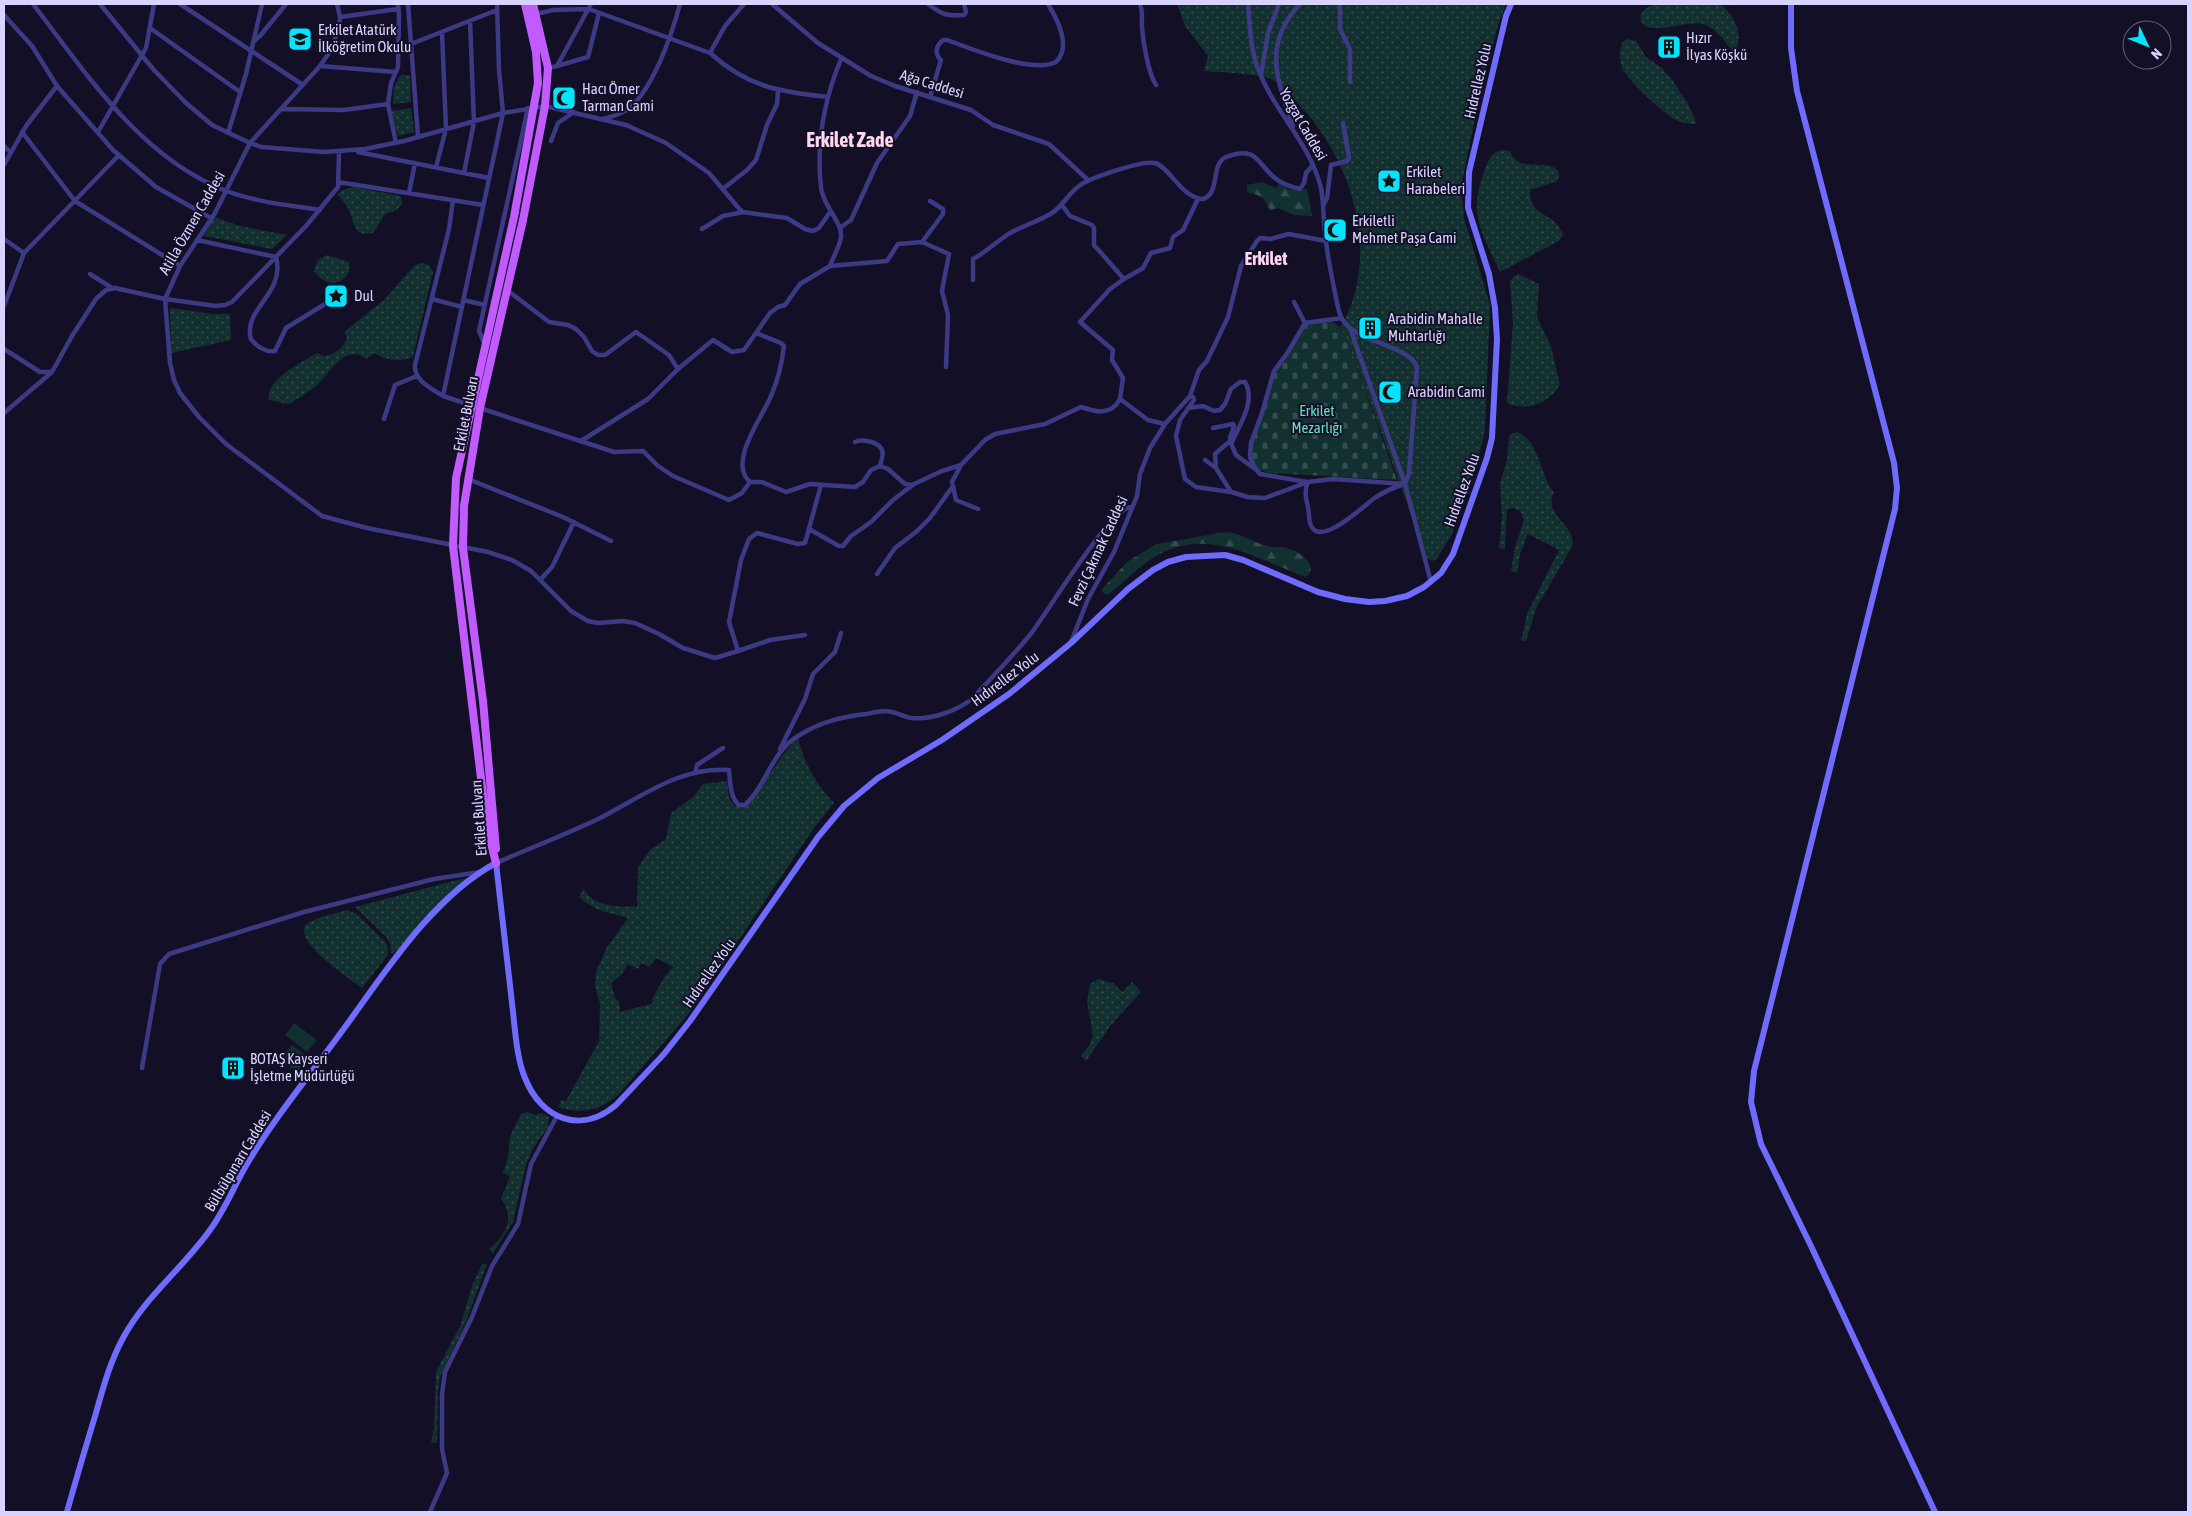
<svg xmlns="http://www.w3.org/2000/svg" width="2192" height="1516" font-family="'Asap Condensed',sans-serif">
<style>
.green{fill:url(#green-dots);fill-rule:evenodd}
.forest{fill:url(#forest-firs)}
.cemetery{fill:url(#cemetery-stones)}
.pitch{fill:#12302f}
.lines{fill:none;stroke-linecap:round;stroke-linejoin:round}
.street{stroke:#3d3a85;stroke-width:4.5}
.secondary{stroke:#6f6bff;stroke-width:6}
.primary{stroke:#c25bff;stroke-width:8}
.labels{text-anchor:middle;stroke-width:4;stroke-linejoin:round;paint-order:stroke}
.poi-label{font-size:15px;fill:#d9d4ff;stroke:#130f26;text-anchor:start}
.street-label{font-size:15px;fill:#d9d4ff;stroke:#130f26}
.park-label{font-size:15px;fill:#5fe0c0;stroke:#130f26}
.quarter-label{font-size:18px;font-weight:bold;fill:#ffd6f0;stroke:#130f26}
.district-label{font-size:20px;font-weight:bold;fill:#ffd6f0;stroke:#130f26}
</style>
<defs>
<pattern id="green-dots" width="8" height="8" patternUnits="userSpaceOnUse" patternTransform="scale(1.25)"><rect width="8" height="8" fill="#12302f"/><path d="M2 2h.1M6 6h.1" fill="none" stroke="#344d4e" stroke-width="1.8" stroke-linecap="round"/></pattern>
<pattern id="forest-firs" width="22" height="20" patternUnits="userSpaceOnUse" patternTransform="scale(1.25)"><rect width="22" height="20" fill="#12302f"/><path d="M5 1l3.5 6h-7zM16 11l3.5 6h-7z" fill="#344d4e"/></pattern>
<pattern id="cemetery-stones" width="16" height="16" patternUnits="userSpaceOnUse" patternTransform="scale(1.25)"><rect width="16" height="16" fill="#12302f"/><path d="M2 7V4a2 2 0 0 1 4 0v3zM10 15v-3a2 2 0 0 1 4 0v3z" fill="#344d4e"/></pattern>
</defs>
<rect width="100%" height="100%" fill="#130f26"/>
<!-- green -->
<path class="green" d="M1177,4H1506L1500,19L1484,75L1461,187L1464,218L1490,305L1485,430L1478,461L1452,534L1436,560L1431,561L1427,558L1349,345L1340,328C1382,258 1353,161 1300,106C1292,97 1280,83 1269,78C1258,74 1218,72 1204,71L1208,56L1185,26Z
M1653,4H1721C1735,18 1745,34 1734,53C1725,42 1717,28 1703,24C1689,20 1647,37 1641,21C1638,12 1647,8 1653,4Z
M1627,39L1636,41L1646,57L1662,68L1673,81L1688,104L1697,124C1689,124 1681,123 1674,119C1663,113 1629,81 1623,70C1619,61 1619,52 1622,43Z
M400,75H410L411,102L393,104L394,87Z
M411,108L414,132L398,136L391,111Z
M1503,150L1510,151C1512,156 1515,160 1521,163C1531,167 1568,160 1557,181L1530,190C1529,219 1556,211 1563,235L1559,241L1500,272C1482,233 1468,215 1484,172C1488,161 1490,152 1503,150Z
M353,187L401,196L402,204L397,210L384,215L374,232C355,240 354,222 349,210C346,204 342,199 337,194L343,190Z
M214,217L240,226L287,235L272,249L200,235Z
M327,255L349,262V272C341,288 323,285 314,271L317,261Z
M421,263L429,265L433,272L413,357C399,362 386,361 374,353L366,359C345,342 328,376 316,386C308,393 298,398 289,404L269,400C265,379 301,363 317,353L324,356C334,355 345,347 347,337L344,332L384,300L414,266Z
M1518,274L1539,284L1537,317L1551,346L1560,385C1548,404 1527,412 1507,403L1513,323L1510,281L1514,276Z
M170,308L212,314H230L231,340L171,353Z
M1517,432C1541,442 1539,475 1554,492C1542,517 1580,525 1571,549L1537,606L1526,641H1521L1527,614L1559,550L1528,534L1520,554L1517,573L1511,571L1515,547L1524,520L1520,511L1513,508L1507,509L1505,549L1499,548L1502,517L1500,483L1507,460L1509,437L1511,434Z
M798,738C804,763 816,784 834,803L814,828L691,1011L618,1095C601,1110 581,1115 558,1107L561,1100L566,1101L599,1041L600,1004L595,986L596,972L607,947L628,918C608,912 596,912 579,897L584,889C594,908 618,906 637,907L638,867L650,850L666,839L671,813L693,797L703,784L727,781C729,792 727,804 739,807C764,794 775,758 798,738ZM656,958L673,967L665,976L652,999L653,1002L651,1004L620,1012L619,1002L615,998L611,983L622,974L628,964L638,969L641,963L649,967Z
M473,878L408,944L391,954L390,944L387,938L355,907L461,879Z
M347,910L357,914L387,944L388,955L362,988C350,979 292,941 306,925C312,918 337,913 347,910Z
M1098,979L1113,983L1122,992L1132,982L1141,992L1111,1025L1086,1061L1081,1056L1089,1046L1093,1035L1087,1002L1090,984Z
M527,1112L536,1115L541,1113L549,1117L548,1127L533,1148L526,1165L513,1222L493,1253L489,1249C505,1237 516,1218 501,1199L510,1176L503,1173L508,1158L510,1136L521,1114Z
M482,1264H487L465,1324L440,1377L438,1389L437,1443L431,1442L434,1429L436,1372L461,1324L472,1286Z"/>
<!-- forest -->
<path class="forest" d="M1262,182L1276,188L1279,184L1291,190L1307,189L1312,216L1294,215L1278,208L1270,211C1266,198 1260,195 1247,192V185Z
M1226,532C1243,533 1255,544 1271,547C1276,548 1282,546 1287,548C1299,551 1320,565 1306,577C1257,560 1209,525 1156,556C1138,567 1124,582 1108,595L1103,593L1102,589L1127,562L1156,544Z"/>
<!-- cemetery -->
<path class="cemetery" d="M1334,322L1340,328L1349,345L1397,480L1268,473L1254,467L1249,452L1272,375L1307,324Z"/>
<!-- pitch -->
<path class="pitch" d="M294,1023L317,1040L307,1052L285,1035Z
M292,1045L308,1057L297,1072L280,1059Z"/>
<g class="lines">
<!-- street -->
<path class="street" d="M33,4C86,73 139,156 224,190C254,202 288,205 320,210
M100,4L153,69L186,103L212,125L250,143L261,147L324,152L365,149L404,141L503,113L545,106L626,125L666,143L709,173L742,212L787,218L805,229L813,231L819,228L830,212
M180,4L303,85
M337,4L340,17L339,28L331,50L320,66L250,143L215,213L180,266L165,299L170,363L174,380L180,393L199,417L226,444L322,516L367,528L488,552L512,560L531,571L571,611L588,621L598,623L623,621L635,623L659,634L683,648L715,658L738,651L729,622L741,560L749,539L757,533L798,544L805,543L821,485
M408,4L418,137
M772,4L818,43L871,76L895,86L971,110L993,125L1049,144L1088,180
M928,4C943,15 945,16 964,15L966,12L964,4
M1140,4C1144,15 1141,16 1142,27C1143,41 1148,73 1156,85
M1248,4C1250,26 1250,50 1259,71C1275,113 1310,143 1321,188C1324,203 1323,218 1325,233C1327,254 1331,273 1335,293C1337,301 1338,312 1342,319C1355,342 1409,345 1417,367L1409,474L1405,484L1431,582
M1340,4V29L1350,49V82
M536,14L553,10L589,9L710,53L725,26L744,4
M4,15L32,46L57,86L113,150L156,187L211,218
M340,17L398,9
M150,28L240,92
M254,41L260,36L286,4
M411,44L497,10
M710,53C749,88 779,91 828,97
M320,66L395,72
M557,66L588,57L599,13
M548,68L557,66L591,4
M1261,75L1268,33L1279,4
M930,97L941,60C934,54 936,46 943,40H947C972,49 1032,74 1056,62C1072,46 1057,19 1048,4
M281,109L344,110L388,104
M603,119C610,117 619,115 625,111C652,94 672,34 680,4
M1293,126C1277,80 1262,44 1300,4
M22,132L75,201L180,266
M98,132L146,48L154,4
M228,133L246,74L262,4
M551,141L558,123L574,112
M396,143L388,104L391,83L398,67L399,15L398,4
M4,146L10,152
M358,152L489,178
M4,165L26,126L57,86
M436,167L446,129L442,32
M464,173L474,122L470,21
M338,182L483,205
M724,188L747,170L756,160L767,125L777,104L778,91
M409,193L415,163
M453,200L449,229L415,365C414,381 431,388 443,396L614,452L643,451L658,466L673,476L729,500L742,493L750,482
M1324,204L1327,198L1331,165L1347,161L1349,158L1343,123
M1062,205L1070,216L1092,225L1094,228V245L1124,279L1110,289L1080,322L1113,350L1112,360L1123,378L1120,399L1148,420L1165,424
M841,227L851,220L877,163L910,116L917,92
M702,229L723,216L744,212
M4,239L24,253
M197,240L276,257C286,294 242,309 251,339C256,346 266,353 275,351L286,328L325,304
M922,242L949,254L942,291L948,315L946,367
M830,266C833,257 840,246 841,237C843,223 823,206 821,188C816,143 824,100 841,59
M90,274L112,288
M1124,279L1143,268L1151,253L1170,248L1173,237L1183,230L1198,199
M973,280V259C986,252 995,243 1007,235C1021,226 1038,222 1052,213C1063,206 1068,194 1079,186C1089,178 1143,160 1155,163C1170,167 1181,198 1203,199C1221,193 1210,164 1226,157C1258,145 1257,164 1275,178C1282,184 1291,187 1300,189L1304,183L1306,173L1313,165
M507,290L549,322L568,325L576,329L584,337L592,351L598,355H605L636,332L669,355L678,369
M432,299L462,307
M463,300L485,305
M1294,302L1305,323
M4,306L24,253L119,155
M1350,328L1405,484
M485,345L479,331L528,108
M4,349L40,372H51
M443,396L503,113L499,70L497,4
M1190,396L1193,397L1194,400L1180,420L1176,436L1185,479L1196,487L1231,492
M1188,408L1203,406L1214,411L1220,410L1225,404L1231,389L1240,382H1245C1256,401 1240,424 1232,442
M4,413L52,372L72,336L96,299L106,290L115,288L165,299L216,306L225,305L232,302L306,226L338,187L339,152
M384,419L395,385L417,376
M1213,428L1233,424L1234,426L1230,438
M581,441L648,399L678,369L713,340L732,352L744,350L770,313L778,307L785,305L800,284L830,266L887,261L898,244L922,242L943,214V209L930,201
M855,442C862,439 878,441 882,450C884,454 881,462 880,466
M1205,460L1216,468
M961,465L952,482L956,500L978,509
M1259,472L1236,455L1230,441L1215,454L1216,468L1231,492L1248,497L1265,498L1308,482L1333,479L1405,484
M468,479L563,517L611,541
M750,482H762L786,492L810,484L855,487L863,482L871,470L880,466L888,469L905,484L912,485L942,471L961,465L985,440L995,434L1045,424L1081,407C1096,412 1111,416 1120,399
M750,482C727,463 763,416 771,396C778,380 782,363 784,346L781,343L756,333
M1307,482L1260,474L1255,468L1250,457L1251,443L1262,413L1274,371L1288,352L1305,323L1342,318
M1308,482C1302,495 1309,503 1309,516C1311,558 1364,505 1376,497C1384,492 1392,488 1401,485
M809,529L839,546H843L851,536L871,522L893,500L914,484
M877,574L895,548L916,532L930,518L953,486
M540,580L552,567L574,522
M1071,642L1088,599L1114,552L1137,496L1140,474L1150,448L1165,424L1190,396L1199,370L1207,361L1228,317L1241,266L1257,241L1260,238L1270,239L1289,234L1326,241
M738,651L770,640L805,635
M780,749L805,699L813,674L835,652L841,633
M695,773L697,765L723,748
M496,863C530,848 565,835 598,819C640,798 680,766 729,770C730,781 730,798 739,805H745C767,785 771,752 798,736C820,722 841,717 866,714C872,713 879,711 885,711C894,711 902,716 911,718C932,720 956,711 972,699C991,678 1011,658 1029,636C1045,617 1112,504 1132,507
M142,1068L160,964L169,954L304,912L434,879L480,872
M430,1512L447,1473L442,1449V1394L445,1372L472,1317L492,1266L518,1224L531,1164L557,1116"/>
<!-- secondary -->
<path class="secondary" d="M1791,4V48L1797,91L1894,463L1897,488L1895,509L1754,1071L1751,1102L1761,1144L1811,1246L1935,1512
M67,1512C76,1479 86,1446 96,1413C103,1388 110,1362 123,1338C145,1297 183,1268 210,1230C225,1210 234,1186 247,1164C273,1120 306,1080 337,1038C381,979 430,898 496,863C501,910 507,956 512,1003C515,1027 516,1056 525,1078C541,1119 581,1135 616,1105L664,1054L690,1021L818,837L844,806L878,778L942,740L1009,694L1071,643L1128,589L1153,570L1168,562L1186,557L1225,555L1243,560L1318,592L1345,599L1369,602L1385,601L1407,596L1424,587L1441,573L1453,554L1487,458L1492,438L1497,339L1495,308L1489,274L1468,208L1469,172L1506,16L1511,4"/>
<!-- primary -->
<path class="primary" d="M496,849L483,701L463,548L464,506L480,408L523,220L545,106L548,68L533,4
M496,863L487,828L453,546L456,478L514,217L538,83L536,52L525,4"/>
</g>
<!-- icons -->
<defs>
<g id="school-square" transform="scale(1.25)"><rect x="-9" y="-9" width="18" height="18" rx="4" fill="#00e5ff" stroke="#130f26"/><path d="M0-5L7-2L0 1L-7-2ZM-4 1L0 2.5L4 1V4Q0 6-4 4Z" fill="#111"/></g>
<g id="building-square" transform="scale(1.25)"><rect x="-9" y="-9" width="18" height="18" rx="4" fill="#00e5ff" stroke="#130f26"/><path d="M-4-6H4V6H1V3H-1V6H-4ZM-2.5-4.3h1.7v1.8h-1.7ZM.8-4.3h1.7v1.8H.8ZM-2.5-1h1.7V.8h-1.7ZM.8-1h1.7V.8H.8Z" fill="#111"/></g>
<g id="mosque-square" transform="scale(1.25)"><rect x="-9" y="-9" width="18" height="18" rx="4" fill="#00e5ff" stroke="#130f26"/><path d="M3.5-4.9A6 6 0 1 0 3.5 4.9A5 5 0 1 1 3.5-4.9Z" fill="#111"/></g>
<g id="sight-square" transform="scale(1.25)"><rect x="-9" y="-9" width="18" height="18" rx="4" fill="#00e5ff" stroke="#130f26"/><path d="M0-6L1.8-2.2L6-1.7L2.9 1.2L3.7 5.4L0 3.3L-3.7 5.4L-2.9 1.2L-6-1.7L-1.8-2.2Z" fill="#111"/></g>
</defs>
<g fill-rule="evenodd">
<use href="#school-square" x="300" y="39"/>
<use href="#building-square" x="1669" y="47"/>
<use href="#mosque-square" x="564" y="98"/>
<use href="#sight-square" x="1389" y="181"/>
<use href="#mosque-square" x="1335" y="230"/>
<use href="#sight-square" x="336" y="296"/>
<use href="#building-square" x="1370" y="328"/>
<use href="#mosque-square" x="1390" y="392"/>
<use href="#building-square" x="233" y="1068"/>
</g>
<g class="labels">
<!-- poi labels -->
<g class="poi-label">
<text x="318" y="35">Erkilet Atatürk<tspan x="318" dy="17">İlköğretim Okulu</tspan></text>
<text x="1686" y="43">Hızır<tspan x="1686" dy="17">İlyas Köşkü</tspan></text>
<text x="582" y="94">Hacı Ömer<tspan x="582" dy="17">Tarman Cami</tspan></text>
<text x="1406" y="177">Erkilet<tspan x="1406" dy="17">Harabeleri</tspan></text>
<text x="1352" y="226">Erkiletli<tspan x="1352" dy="17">Mehmet Paşa Cami</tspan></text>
<text x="354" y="301">Dul</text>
<text x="1388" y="324">Arabidin Mahalle<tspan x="1388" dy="17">Muhtarlığı</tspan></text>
<text x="1408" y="397">Arabidin Cami</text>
<text x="250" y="1064">BOTAŞ Kayseri<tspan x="250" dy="17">İşletme Müdürlüğü</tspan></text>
</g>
<!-- street labels -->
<g class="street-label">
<text transform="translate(1478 81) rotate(-77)" y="5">Hıdrellez Yolu</text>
<text transform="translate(932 84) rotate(17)" y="5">Ağa Caddesi</text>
<text transform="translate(1303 124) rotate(60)" y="5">Yozgat Caddesi</text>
<text transform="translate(192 223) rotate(-60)" y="5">Atilla Özmen Caddesi</text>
<text transform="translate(466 414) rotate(-79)" y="5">Erkilet Bulvarı</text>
<text transform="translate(1462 490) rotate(-70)" y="5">Hıdrellez Yolu</text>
<text transform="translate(1098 551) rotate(-65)" y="5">Fevzi Çakmak Caddesi</text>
<text transform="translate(1005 679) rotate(-37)" y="5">Hıdırellez Yolu</text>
<text transform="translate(479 818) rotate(-94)" y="5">Erkilet Bulvarı</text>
<text transform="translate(709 973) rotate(-55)" y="5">Hıdırellez Yolu</text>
<text transform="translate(238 1161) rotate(-59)" y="5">Bülbülpınarı Caddesi</text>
</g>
<!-- park labels -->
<g class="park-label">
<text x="1317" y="416">Erkilet<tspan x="1317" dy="17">Mezarlığı</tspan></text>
</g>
<!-- quarter labels -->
<g class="quarter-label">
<text x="1266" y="265">Erkilet</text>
</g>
<!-- district labels -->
<g class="district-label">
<text x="850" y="147">Erkilet Zade</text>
</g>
</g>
<!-- border -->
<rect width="2192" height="1516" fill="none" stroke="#d9d4ff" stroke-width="10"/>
<!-- north arrow -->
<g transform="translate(2147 45) rotate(133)"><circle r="24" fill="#130f26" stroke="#625e7d"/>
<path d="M0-4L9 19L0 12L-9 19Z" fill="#00e5ff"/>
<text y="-8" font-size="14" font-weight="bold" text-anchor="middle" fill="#d9d4ff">N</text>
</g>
</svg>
